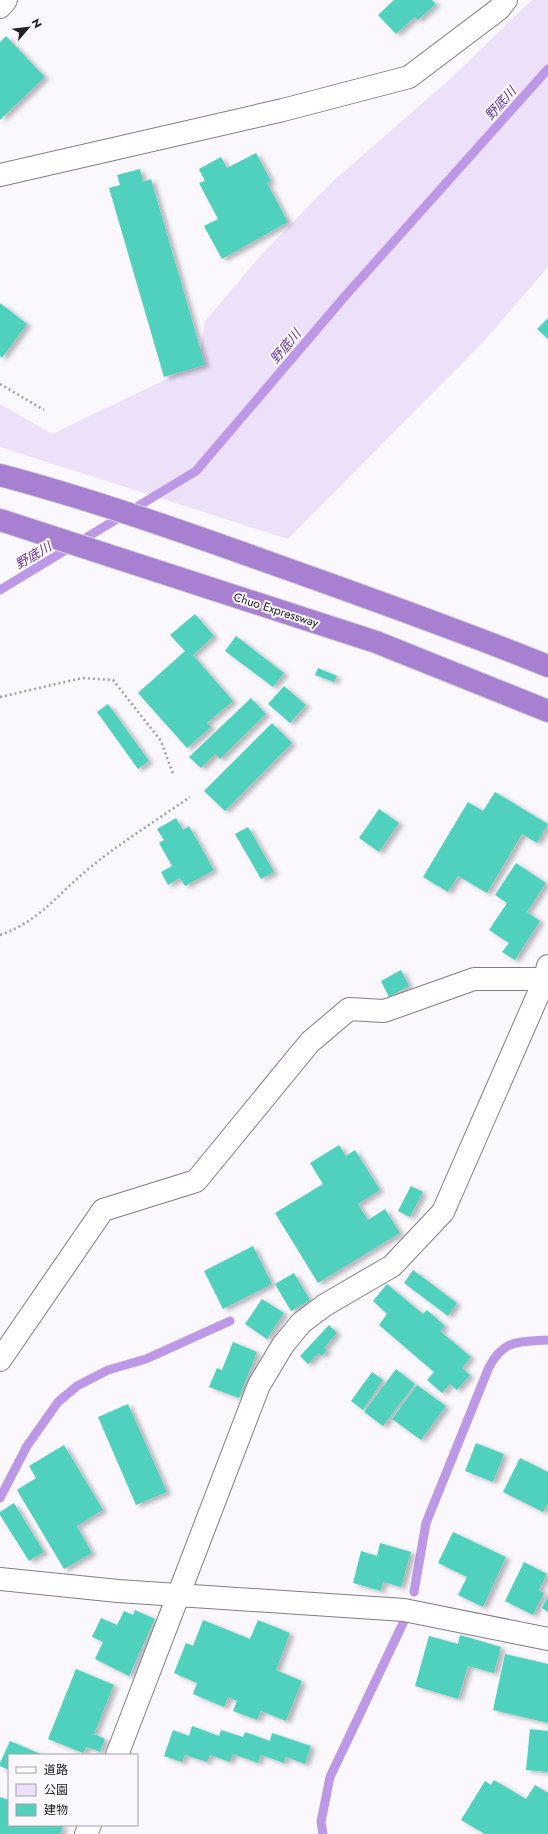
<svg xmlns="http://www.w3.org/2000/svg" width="548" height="1834" font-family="Jost,'Noto Sans JP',sans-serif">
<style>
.green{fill:#ece1f9}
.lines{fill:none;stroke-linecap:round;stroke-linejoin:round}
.stream{stroke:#bd98e6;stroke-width:9}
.building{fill:#4fd1be;filter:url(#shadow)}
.minor-casing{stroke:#807e82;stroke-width:24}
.highway-casing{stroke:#d7d7d7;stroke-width:24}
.path{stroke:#a29fa4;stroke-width:2.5;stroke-dasharray:2 3;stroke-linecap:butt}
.minor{stroke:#fff;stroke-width:22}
.highway{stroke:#a880d1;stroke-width:22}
.labels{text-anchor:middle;stroke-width:4;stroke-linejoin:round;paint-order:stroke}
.street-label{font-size:12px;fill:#222123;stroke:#faf7fd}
.water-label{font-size:13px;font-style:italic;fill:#65358f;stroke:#faf7fd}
</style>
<defs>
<filter id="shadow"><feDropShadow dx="4.5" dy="2.5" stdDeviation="2" flood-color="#0004"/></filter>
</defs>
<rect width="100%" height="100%" fill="#faf7fd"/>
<!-- green -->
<path class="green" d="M532,0H548V267L485,340L288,539L0,447V404L52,434L198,364L205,321L261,255L332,182L449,80Z"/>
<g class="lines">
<!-- stream -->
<path class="stream" d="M0,590L196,471L346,295L548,69
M0,1498L27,1446L58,1402L77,1386L108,1370L146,1359L230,1321
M414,1592L426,1523L489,1367C504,1339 519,1342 548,1340
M323,1834L321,1822L330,1777L405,1619"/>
</g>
<!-- building -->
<path class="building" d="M394,0H432L436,4L418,20L415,17L396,34L378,15Z
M6,36L45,77L0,120V42Z
M256,153L271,181L267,183L288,222L222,259L204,226L218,219L199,183L205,181L199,169L221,157L227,168Z
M140,169L143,182L151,179L205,365L164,377L109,188L120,185L117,175Z
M0,303L27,324L2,358L0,356Z
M548,318V339L537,329Z
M195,614L214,636L193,655L233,701L207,723L211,727L187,748L138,693L185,651L170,635Z
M236,636L284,673L273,687L225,651Z
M318,668L337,676L334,682L315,675Z
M284,686L306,705L290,723L268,704Z
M251,698L266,714L220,759L215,754L201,768L189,757Z
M108,704L149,761L138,769L97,712Z
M272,723L292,743L225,811L204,791Z
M495,792L548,824L537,843L522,834L487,893L458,876L448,892L423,877L468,802L483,811Z
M379,809L399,823L379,852L359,838Z
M176,818L183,830L189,826L214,870L185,886L180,878L168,885L161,872L172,866L159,843L164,840L157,829Z
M248,827L274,872L261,879L235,834Z
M516,863L546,883L527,912L540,921L515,960L502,952L509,943L489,930L507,903L495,895Z
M401,970L409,986L389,997L381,981Z
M339,1145L346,1156L355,1150L380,1190L358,1204L368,1220L385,1209L400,1233L318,1283L275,1213L323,1184L310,1163Z
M411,1186L423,1192L410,1217L398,1211Z
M253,1246L272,1284L223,1309L204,1271Z
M413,1270L457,1303L448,1316L404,1283Z
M294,1273L310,1300L291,1311L275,1284Z
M387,1284L423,1314L427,1310L445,1326L440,1331L471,1357L462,1368L470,1375L457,1390L450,1384L442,1393L427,1380L434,1372L379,1325L387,1314L373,1301Z
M262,1299L284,1313L267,1339L245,1324Z
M329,1325L337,1333L324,1348L327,1350L322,1356L319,1353L308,1364L300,1356Z
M233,1342L257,1352L239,1398L209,1387L217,1368L222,1370Z
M396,1369L415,1384L383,1426L364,1412Z
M372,1372L383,1380L363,1410L351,1401Z
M417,1385L446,1406L421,1440L392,1419Z
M128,1404L167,1492L136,1505L98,1417Z
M476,1443L504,1454L493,1482L465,1471Z
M64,1445L103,1510L77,1526L92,1553L64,1569L17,1490L36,1478L29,1466Z
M520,1458L548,1472V1503L543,1512L503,1492Z
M14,1503L44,1552L29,1561L0,1515V1512Z
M453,1532L506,1557L483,1607L458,1595L467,1577L438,1563Z
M380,1543L411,1552L401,1587L383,1582L381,1591L353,1583L361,1551L377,1556Z
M524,1562L547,1574L539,1590L544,1593L533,1615L505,1601Z
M548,1596V1612L542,1608Z
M135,1610L155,1619L129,1676L95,1659L103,1642L92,1637L101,1618L117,1625L124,1611L133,1615Z
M203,1620L250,1639L258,1620L290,1633L276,1670L302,1681L286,1721L261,1711L257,1720L233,1711L237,1701L228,1697L224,1707L193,1694L197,1683L174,1673L186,1643L193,1646Z
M460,1635L501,1647L494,1673L468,1666L458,1699L415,1686L429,1636L458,1644Z
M505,1654L548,1664V1723L493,1710Z
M76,1669L114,1685L94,1734L105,1739L100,1752L87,1747L83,1753L48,1739Z
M192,1726L219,1736L221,1730L243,1737L245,1732L270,1741L272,1733L311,1746L305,1764L286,1757L284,1763L261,1755L258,1763L233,1754L230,1762L210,1755L207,1762L185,1755L182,1762L164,1756L173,1730L189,1736Z
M530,1729L548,1731V1772L526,1770Z
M10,1741L43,1755H9V1770L0,1766V1763Z
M494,1780L526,1799L535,1785L548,1793V1834H485L461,1820L485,1781L491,1785Z
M0,1797L9,1800V1825H64L60,1834H0Z"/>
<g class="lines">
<!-- minor casing -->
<g class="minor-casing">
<path id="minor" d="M0,7L6,0
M0,175L283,110L409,77L499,9L506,0
M0,1360L103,1210L196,1181L310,1042L349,1009L384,1011L474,979H548
M0,1579L118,1591L404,1610L548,1639
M117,1755L259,1385L283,1345L301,1323L325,1305L392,1266L443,1212L545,979L548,966
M86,1834L90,1825"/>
</g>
<!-- highway casing -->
<g class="highway-casing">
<path id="highway" d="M0,475C94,500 187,533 279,566C369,598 459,630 548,666
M0,520L376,642L548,711"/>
</g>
<!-- path -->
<path class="path" d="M0,384L44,410
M0,697L82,678L113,680L161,741L173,774
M0,935C42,920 59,892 92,866C123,841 157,820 190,797"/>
<!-- minor -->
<use href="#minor" class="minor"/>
<!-- highway -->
<use href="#highway" class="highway"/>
</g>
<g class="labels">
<!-- street labels -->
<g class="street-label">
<text transform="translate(276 610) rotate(18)" y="4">Chuo Expressway</text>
</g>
<!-- water labels -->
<g class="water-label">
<text transform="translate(500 103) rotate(-48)" y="5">野底川</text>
<text transform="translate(285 346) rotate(-50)" y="5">野底川</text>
<text transform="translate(33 555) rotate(-31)" y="5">野底川</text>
</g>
</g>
<!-- legend -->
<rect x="8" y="1754" width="130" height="72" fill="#faf7fd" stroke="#a4a1a6"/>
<rect x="16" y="1767" width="20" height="6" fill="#ffffff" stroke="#a4a1a6"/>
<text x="44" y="1774" font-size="12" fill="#222123">道路</text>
<rect x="16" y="1784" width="20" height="12" fill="#ece1f9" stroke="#a4a1a6"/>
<text x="44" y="1794" font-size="12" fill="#222123">公園</text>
<rect x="16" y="1804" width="20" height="12" fill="#4fd1be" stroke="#a4a1a6"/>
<text x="44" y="1814" font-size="12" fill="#222123">建物</text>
<!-- north arrow -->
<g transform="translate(28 28) rotate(62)" stroke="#faf7fd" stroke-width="3" paint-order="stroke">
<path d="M0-3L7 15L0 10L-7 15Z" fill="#222123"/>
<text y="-6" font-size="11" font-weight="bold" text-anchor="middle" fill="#222123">N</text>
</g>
</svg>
